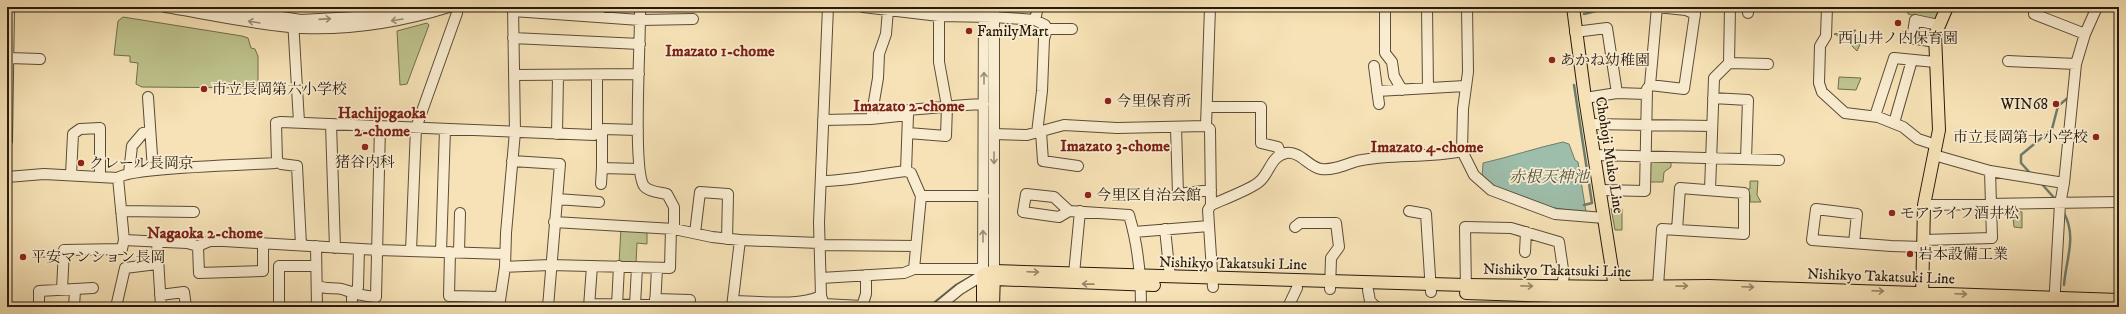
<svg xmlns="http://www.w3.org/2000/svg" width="2126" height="314" font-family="'IM FELL DW Pica','Noto Serif JP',serif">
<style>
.green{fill:#bec38d;stroke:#726e4d}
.water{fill:#9dbeab;stroke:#6e7c6c}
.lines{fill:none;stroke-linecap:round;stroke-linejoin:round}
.stream{stroke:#6e7c6c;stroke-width:2.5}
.minor-casing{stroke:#5b4c37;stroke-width:12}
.major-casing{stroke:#271a0d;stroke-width:14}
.minor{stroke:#f9ecd0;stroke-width:10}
.major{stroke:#f6e2b6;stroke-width:12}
.oneway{stroke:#9a8e78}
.oneway2{stroke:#99886a}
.poi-dot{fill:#8f2418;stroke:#f9ecd0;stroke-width:1.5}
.labels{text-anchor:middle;stroke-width:3.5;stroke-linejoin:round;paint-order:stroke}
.poi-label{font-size:15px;fill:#271a0d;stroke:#f9ecd0;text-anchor:start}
.street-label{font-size:15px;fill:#271a0d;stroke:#f9ecd0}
.neighbourhood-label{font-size:16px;font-weight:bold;fill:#7a1f14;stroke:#f9ecd0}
.water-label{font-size:16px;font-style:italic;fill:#505344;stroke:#f9ecd0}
</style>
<rect width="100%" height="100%" fill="#f6e2b6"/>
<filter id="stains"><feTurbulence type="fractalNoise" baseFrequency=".005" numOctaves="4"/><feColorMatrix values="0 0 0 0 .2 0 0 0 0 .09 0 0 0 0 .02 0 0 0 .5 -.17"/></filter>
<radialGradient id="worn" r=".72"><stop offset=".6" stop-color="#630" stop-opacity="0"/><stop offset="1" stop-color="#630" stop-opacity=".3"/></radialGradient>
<!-- green -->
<path class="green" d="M302,7H366L302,10Z
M1907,7H1929L1941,10L1935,21L1908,14Z
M123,17L242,36L248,38L251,48L255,49L258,56V88L142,87L136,84L138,63L130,62V56L114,55L118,21Z
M427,23L429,25L407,84L400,85L397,31Z
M1856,30L1853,34L1858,39L1862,40L1857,51L1844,38L1834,34Z
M1839,77L1861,78L1856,90L1838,89Z
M1653,160H1671V167L1664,172L1663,182H1649V163Z
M1750,181H1758L1757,195L1761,202H1750V195L1748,194V189H1750Z
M1611,208L1622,209V230H1615Z
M2012,209L2022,212V228L2014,227Z
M621,228L647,230V244L637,243L636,264H619Z"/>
<!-- water -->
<path class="water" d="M1563,142L1569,144L1575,160L1578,162L1586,212C1549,209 1512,200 1482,178L1483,163C1510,157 1535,148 1563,142Z"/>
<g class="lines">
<!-- stream -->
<path class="stream" d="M1584,14L1611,7
M1574,85L1592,203L1584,205
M2031,174L2021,163V155L2052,129L2058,106L2069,97
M2041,183L2056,200
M2064,213C2077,237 2066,259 2064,285
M929,307L956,285L972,276"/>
<!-- minor casing -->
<g class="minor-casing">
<path id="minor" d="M165,7C210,14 256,25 301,28C351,30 401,22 449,7
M217,7L301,20L373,16L417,7
M640,7C641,36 632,170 644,186C649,192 659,192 667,194L674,207V229
M863,7L939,16L994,17L1035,20L1045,25L1047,29H1072
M994,7V271
M1210,7L1206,126L1210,129L1211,205L1208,210L1213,287
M1385,7V53L1392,62L1394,76L1402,90
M1427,7L1428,88
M1467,7L1468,72L1463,109L1462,151L1474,175L1491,190L1555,214L1604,218
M1748,7V13
M1827,7L1826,36L1820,46L1819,83L1822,92L1845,113L1878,117L1903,127L1918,139L1936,145
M513,11L640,20L693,19
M2034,14L2085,34
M599,17V7
M293,20L299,122
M1035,20L1038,7
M1575,32L1607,28L1617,93
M1905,37L1935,42
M513,38L640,44
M1912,39L1915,20L1938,25
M9,58L40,59
M2008,61L2076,64
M1729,63L1768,64
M1374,66L1379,104
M515,75L639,74
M597,76V133
M1650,85L1684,89L1695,14L1686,10
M1377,91L1465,86
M148,97L153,170
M1585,98L1617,93L1646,94
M1713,98L1748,100L1746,159
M1207,107H1261V143L1278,147L1281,155
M1875,116L1894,58L1935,62
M871,119L878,78L879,54L886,34L888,10
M823,120L871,119L908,115L909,110C934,108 959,105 984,104
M1894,123L1912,60
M331,124L335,248
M1590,124L1712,126
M1176,127L1178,194L1211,190
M602,131V168L639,169
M1041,132L1043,161L1078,166
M908,133L946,136L947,106L939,62V16
M1037,133L1042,91L1044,39L1047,29
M557,134L558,76
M994,134L1027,135L1064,125L1117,128L1206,126
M7,141L9,7
M1595,155L1779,160
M1934,155L1990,171L2064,183
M277,161L281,164L297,166L301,245
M512,161L560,164L548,307
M906,171L908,115
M129,173L132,146L143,133L150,132
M71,175L73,134L80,129L100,128V176
M7,177L44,174L118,178C130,167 251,165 275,163L277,161L276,123L281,122L594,135L604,129L638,130
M118,178L124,240
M821,181C849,181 877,174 906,171L911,173L921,196L914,269
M601,184L602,168
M1600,190L1645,191L1647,89L1650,85L1657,7L1686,10L1687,7
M1710,190L1714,78L1729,63L1730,7
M921,196H984
M557,199L599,202
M1211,205C1222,200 1254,188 1260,181C1270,172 1271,156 1286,153C1301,151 1308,167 1321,169C1336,171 1349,162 1362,160C1394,154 1428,158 1462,151
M1924,205L2119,202
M121,211L194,212
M1069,211L1054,197L1026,194L1023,212L1059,217L1069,211L1129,215C1138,245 1141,276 1141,307
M1409,211L1426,214L1431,292
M554,222L674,229L712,237L740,240L819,243
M1295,227L1300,223H1336L1339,247L1331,258L1330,289
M1165,229L1170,277
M1134,232L1209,226
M695,233L700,192L728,194L727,239
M1924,240L1992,238L1990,171
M157,242L161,307
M1854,243L1857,214L1816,209L1812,240L1891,246L1923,247
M819,245L916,246
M198,246L199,273L263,271V243
M316,246L317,307
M411,251L416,128L457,13L456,7
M441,252L445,129
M450,252L449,296L499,297
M459,252L460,213
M1525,252L1526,232
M505,267L550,265L670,268L671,228
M1074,274L1080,211
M821,278L904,273L914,269H983
M317,285C326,291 335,286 345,290C357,294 363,296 376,297L380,126
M1658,286L1662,229L1744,234V193L1680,188L1677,230
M62,289L64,250L122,249L124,240L187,243L198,246L210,241H224L378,250L505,254
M1368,290L1370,301L1376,307
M1466,291L1465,227L1511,228L1559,242L1564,276L1557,307
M354,294L358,287L359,249
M160,295L184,292L186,307
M655,299L690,300
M733,301C758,301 798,307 821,296
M589,304L655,305
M824,304L862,306L866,294V275
M617,305L619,266
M635,305L637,267
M39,307V291L93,288
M74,307L75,290
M116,307L125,268L157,264
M279,307V266H316
M352,307V294
M499,307L505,267L506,233L515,132L513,7
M589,307L592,266
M655,307L657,268
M732,307L740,240
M825,307L821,296L819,222L828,7
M938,307L960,289L983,275L984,7
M1288,307L1297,288
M2054,307L2060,204L2064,183L2076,64L2085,34L2097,7"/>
</g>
<!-- major casing -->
<g class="major-casing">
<path id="major" d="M1573,7L1585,98L1618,307
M983,275L994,271L1466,285L1615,287L1709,286L2119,300
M983,275L994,279L1154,285
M1466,293L1616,298L1716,296L2007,307
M1922,300L1924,205L1939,130L1935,35L1947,7
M983,307V275
M993,307L994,272"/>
</g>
<!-- minor -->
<use href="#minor" class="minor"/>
<!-- major -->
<use href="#major" class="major"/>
</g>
<!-- one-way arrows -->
<defs><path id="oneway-shaft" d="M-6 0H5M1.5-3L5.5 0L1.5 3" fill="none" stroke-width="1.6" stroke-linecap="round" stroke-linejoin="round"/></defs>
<g class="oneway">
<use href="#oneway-shaft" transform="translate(325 19) rotate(-4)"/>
<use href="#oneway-shaft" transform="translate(397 20) rotate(171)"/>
<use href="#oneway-shaft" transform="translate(254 22) rotate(-171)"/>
<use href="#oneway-shaft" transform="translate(984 78) rotate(-90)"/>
<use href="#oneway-shaft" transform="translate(994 158) rotate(90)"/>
<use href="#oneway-shaft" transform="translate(983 236) rotate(-90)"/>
</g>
<g class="oneway2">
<use href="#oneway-shaft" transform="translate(1033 272) rotate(2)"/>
<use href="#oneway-shaft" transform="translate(1088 284) rotate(-179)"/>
<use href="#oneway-shaft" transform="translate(1527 286) rotate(1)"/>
<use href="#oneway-shaft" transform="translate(1682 286) rotate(-1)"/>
<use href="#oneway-shaft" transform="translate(1748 287) rotate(2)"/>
<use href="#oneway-shaft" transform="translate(1878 291) rotate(2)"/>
<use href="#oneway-shaft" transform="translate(1961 294) rotate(2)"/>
</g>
<!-- markers -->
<g class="poi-dot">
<circle cx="1898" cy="23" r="4"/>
<circle cx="969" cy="31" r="4"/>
<circle cx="1552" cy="60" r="4"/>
<circle cx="204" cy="89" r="4"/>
<circle cx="1108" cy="101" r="4"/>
<circle cx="2056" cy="104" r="4"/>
<circle cx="2096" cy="137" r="4"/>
<circle cx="365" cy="147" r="4"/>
<circle cx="81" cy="163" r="4"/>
<circle cx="1088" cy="195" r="4"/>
<circle cx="1892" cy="213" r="4"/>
<circle cx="1910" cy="254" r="4"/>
<circle cx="23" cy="257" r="4"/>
</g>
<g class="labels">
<!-- poi labels -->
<g class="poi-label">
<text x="977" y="36">FamilyMart</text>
<text x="1898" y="43" text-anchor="middle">西山井ノ内保育園</text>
<text x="1560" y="65">あかね幼稚園</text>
<text x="212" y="94">市立長岡第六小学校</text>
<text x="1116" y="106">今里保育所</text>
<text x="2048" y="109" text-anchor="end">WIN68</text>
<text x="2088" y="142" text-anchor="end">市立長岡第十小学校</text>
<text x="365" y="167" text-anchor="middle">猪谷内科</text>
<text x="89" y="168">クレール長岡京</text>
<text x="1096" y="200">今里区自治会館</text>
<text x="1900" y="218">モアライフ酒井松</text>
<text x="1918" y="259">岩本設備工業</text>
<text x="31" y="262">平安マンション長岡</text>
</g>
<!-- street labels -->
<g class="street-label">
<text transform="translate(1610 155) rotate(81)" y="5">Chohoji Muko Line</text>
<text transform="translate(1233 263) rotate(1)" y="5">Nishikyo Takatsuki Line</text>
<text transform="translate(1557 270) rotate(1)" y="5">Nishikyo Takatsuki Line</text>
<text transform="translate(1881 276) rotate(2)" y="5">Nishikyo Takatsuki Line</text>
</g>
<!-- neighbourhood labels -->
<g class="neighbourhood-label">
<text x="720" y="56">Imazato 1-chome</text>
<text x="909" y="111">Imazato 2-chome</text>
<text x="382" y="118">Hachijogaoka<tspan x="382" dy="18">2-chome</tspan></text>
<text x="1115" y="151">Imazato 3-chome</text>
<text x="1427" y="152">Imazato 4-chome</text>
<text x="205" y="238">Nagaoka 2-chome</text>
</g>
<!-- water labels -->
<g class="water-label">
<text x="1549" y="182">赤根天神池</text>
</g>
</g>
<!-- margin -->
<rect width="2126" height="314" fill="none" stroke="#f6e2b6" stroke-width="24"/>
<rect x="8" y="8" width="2110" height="298" fill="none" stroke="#271a0d" stroke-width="2"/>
<rect x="12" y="12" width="2102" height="290" fill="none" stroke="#271a0d"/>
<rect width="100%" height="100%" filter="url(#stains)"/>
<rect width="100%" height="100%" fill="url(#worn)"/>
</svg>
